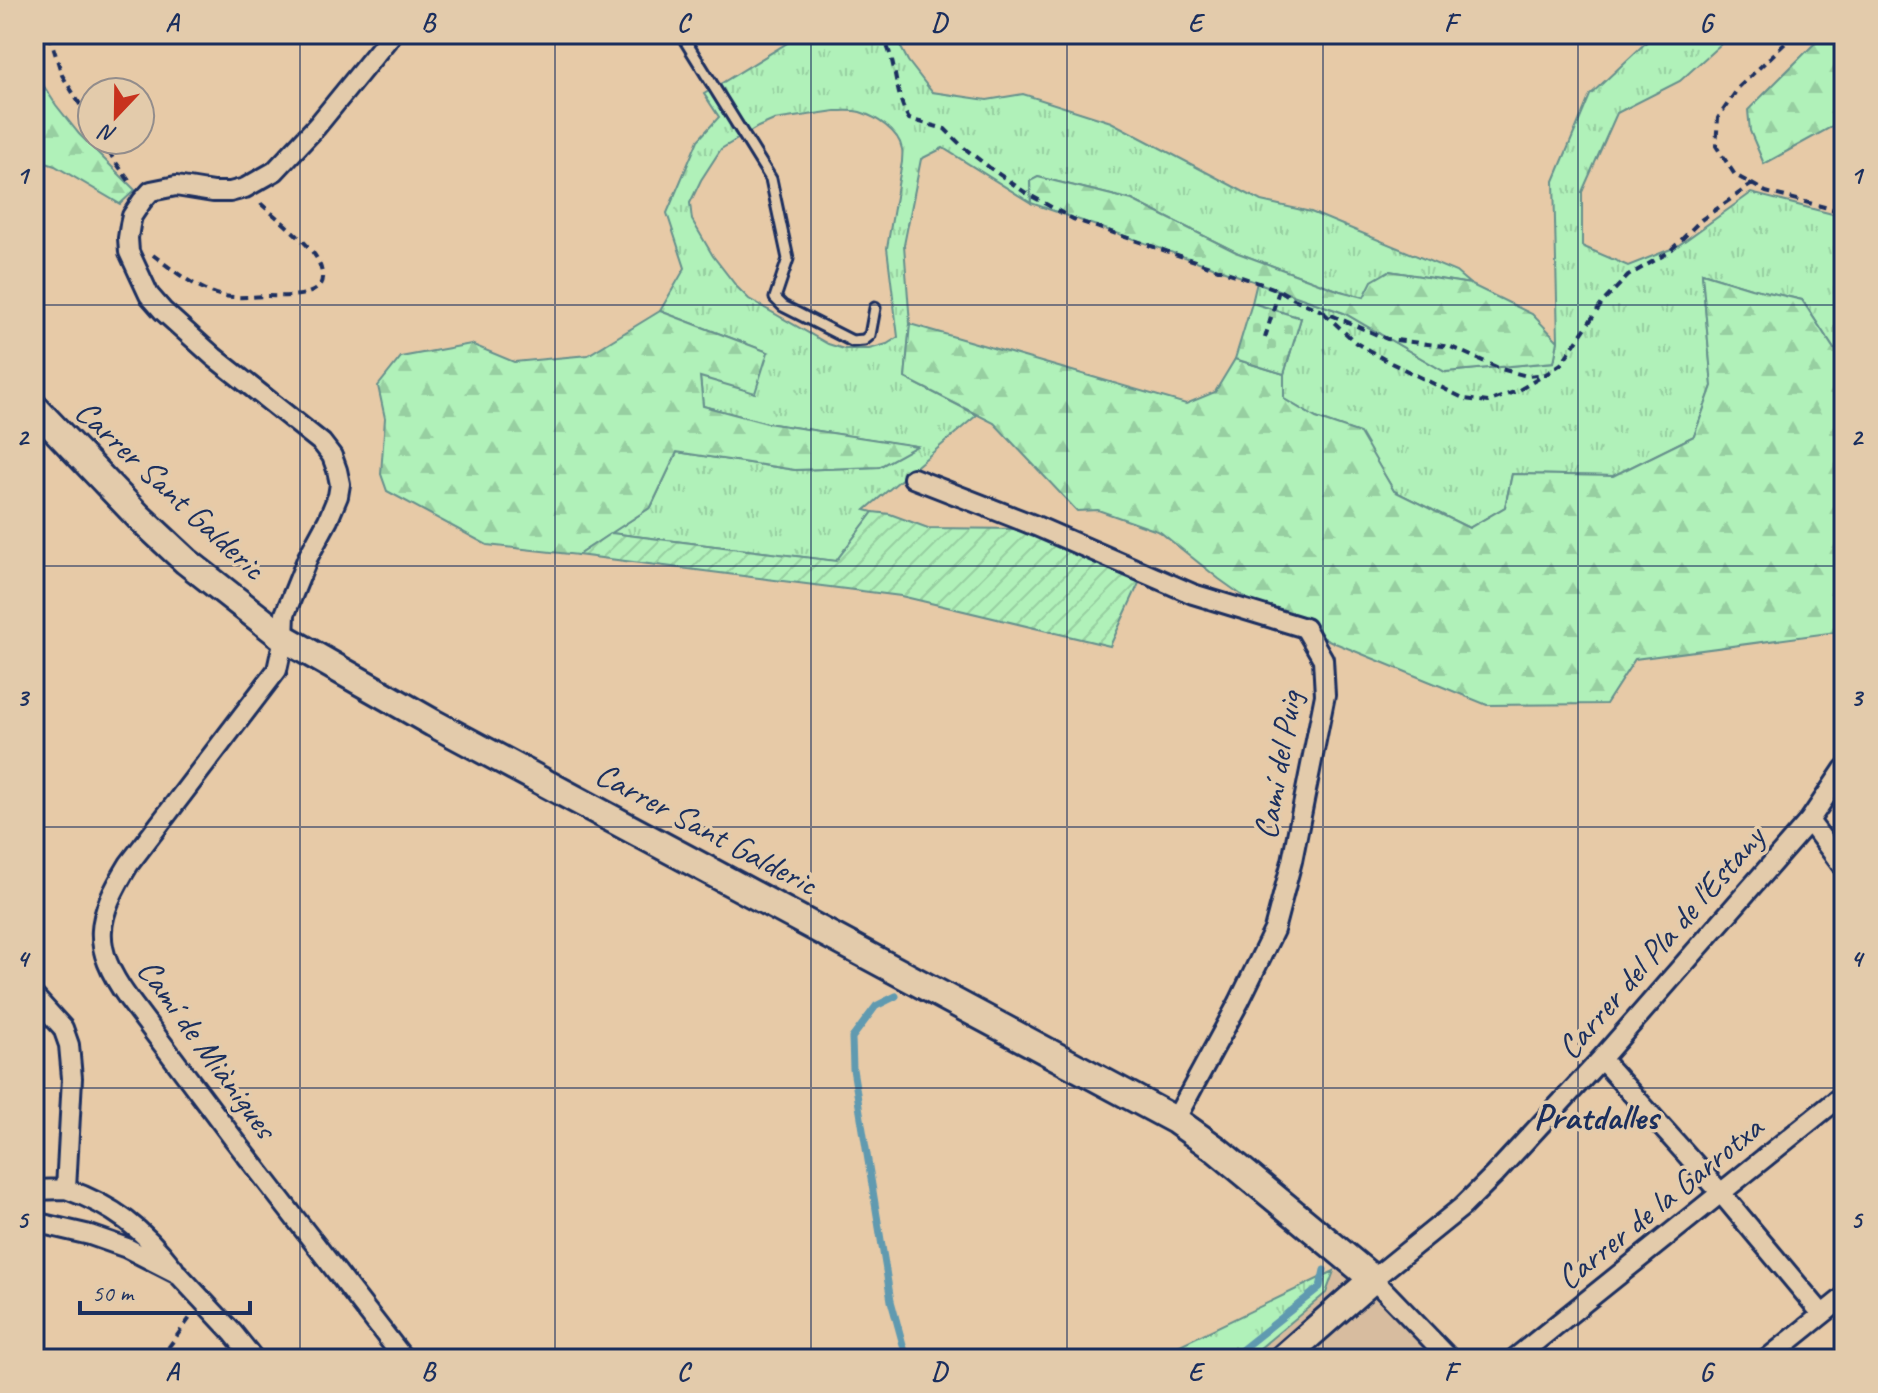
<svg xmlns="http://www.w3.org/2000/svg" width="1878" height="1393" font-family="Caveat,sans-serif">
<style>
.built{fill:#d7bc9f}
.grass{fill:url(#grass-tufts);stroke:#66908c;stroke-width:2;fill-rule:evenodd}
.forest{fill:url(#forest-firs);stroke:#66908c;stroke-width:2}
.cemetery{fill:url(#cemetery-stones);stroke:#66908c;stroke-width:2}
.garden{fill:url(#garden-furrows);stroke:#66908c;stroke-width:2}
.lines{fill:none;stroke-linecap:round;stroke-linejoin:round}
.stream{stroke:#619ab0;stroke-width:7}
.lane-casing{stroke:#1b2f5e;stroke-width:15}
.street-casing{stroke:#1b2f5e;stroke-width:24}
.secondary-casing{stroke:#1b2f5e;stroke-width:32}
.path{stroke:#1b2f5e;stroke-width:4;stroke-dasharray:8 6;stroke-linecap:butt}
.lane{stroke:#e3cbab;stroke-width:9}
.street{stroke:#e3cbab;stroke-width:18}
.secondary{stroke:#e3cbab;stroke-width:26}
.grid{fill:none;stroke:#1b2f5e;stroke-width:2;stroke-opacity:0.55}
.labels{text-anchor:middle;stroke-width:7;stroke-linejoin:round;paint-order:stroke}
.street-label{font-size:34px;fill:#1b2f5e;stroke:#e3cbab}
.neighbourhood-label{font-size:36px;font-weight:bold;fill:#1b2f5e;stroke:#e3cbab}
.neatline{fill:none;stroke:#1b2f5e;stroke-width:3}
.grid-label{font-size:26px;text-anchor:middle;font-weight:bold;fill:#1b2f5e}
</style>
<defs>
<pattern id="grass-tufts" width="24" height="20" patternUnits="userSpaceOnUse" patternTransform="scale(2)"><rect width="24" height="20" fill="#b0f1b9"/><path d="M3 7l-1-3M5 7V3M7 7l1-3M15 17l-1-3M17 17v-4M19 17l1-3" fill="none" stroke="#97cfa1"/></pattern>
<pattern id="forest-firs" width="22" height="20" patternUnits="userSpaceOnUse" patternTransform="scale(2)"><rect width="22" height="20" fill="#b0f1b9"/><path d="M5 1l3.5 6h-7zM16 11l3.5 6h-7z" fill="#97cfa1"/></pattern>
<pattern id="cemetery-stones" width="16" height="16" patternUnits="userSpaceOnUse" patternTransform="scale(2)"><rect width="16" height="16" fill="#b0f1b9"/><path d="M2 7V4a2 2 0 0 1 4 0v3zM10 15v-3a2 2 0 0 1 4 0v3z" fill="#97cfa1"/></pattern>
<pattern id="garden-furrows" width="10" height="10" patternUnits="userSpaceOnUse" patternTransform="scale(2)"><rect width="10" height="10" fill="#b0f1b9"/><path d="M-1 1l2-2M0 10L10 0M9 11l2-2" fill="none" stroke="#97cfa1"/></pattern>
</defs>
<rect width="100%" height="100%" fill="#e7caa7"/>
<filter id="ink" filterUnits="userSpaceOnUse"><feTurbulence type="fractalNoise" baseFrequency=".0125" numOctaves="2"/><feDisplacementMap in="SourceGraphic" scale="16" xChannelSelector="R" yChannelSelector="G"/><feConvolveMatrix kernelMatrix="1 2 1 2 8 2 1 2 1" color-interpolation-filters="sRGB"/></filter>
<g filter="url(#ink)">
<!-- built -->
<path class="built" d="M1334,1271L1390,1284L1461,1359H1247L1326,1293Z"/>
<!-- grass -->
<path class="grass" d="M802,34H894L908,61L932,92L987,100L1023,94L1111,122L1261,201L1311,212L1456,272L1470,284L1390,271L1365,297L1340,291L1238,253L1132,200L1038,177L1030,182L1031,203L943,148L921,159L904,245L910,324L905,378L977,415L865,510L873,512L836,561L611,533L651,507L677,452L795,470L879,467L915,446L767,423L703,406L700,377L768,352L660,311L685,268L667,213L698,140L719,117L704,94ZM835,111C843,111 852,110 860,112C876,117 899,131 902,149C903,153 902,157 902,162L887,248L898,337L887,344L869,349H844L828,344L749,299L737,287L713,256L692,220L690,203L701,180L721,149L758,127L774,120Z
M1655,34H1732L1680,81L1617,113L1582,192V246L1628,266L1676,247L1751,193L1844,217V350L1834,349L1802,300L1751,288L1702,273L1712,386L1694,436L1613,476L1512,474L1505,507L1469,528L1394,491L1359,433L1316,418L1284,399V374L1301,318L1252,303L1257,282L1344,313L1445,372L1554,362L1558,340L1554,181L1590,95Z
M1334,1271L1326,1293L1247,1359H1151Z"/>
<!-- forest -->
<path class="forest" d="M1824,34H1844V120L1764,164L1750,131L1748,110Z
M34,71L56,105L79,134L135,190L120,204L55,166L34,159Z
M1038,177L1132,200L1238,253L1340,291L1364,297L1372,281L1389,271L1470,284L1532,314L1558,341L1554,362L1445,372L1344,313L1031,203L1030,181Z
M1702,273L1751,288L1802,300L1834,349L1844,350V631L1635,659L1606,704L1487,705L1335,643L1261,609L1219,579L1160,532L1098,510L1077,511L994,423L905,378L910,324L1186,404L1215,392L1235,359L1284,374V399L1316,418L1360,433L1394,491L1469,528L1505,507L1512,474L1613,476L1694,436L1712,386Z
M660,311L768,352L755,393L700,377L703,406L767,423L917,446L879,467L795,470L677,452L651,507L578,555L487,545L387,491L381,474L385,418L378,386L401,357L471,344L514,362L588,355Z"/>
<!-- cemetery -->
<path class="cemetery" d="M1252,303L1301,318L1284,374L1235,359Z"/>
<!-- garden -->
<path class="garden" d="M873,512L890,514L928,528L1020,529L1140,581L1110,646L901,596L578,555L611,533L836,561Z"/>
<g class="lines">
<!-- stream -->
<path class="stream" d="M896,996L876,1006L852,1038L853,1069L891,1301L907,1359
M1230,1359L1320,1287L1324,1270"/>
<!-- lane casing -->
<g class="lane-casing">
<path id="lane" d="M681,34L771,179L788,259L775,298L783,306L852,341L864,340L870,335L875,308"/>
</g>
<!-- street casing -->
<g class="street-casing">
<path id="street" d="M392,34L317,126L275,171L245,188L230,192H213L176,186L151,191L142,201L132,216L130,225L128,238L129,252L149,295L163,311L214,357L322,443L332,456L337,470L340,484L338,496L328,520L308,557L285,614L284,638L277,670L129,864C96,918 90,945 128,998L233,1138L404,1359
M913,478L1036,526L1193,594L1305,628L1323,659L1325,695L1292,861L1274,930L1239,1002L1175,1120
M1809,821L1844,868
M34,996L63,1028L69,1045L72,1078L66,1189L34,1190
M1601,1059L1721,1193L1822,1314
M66,1189C114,1206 143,1229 174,1269
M34,1222L90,1235L127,1248L178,1274L233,1333L254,1359
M1450,1359L1373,1279L1462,1207L1494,1175L1601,1059L1809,821L1844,769
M1514,1359L1844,1094
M1767,1359L1844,1297"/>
</g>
<!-- secondary casing -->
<g class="secondary-casing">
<path id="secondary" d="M34,407L139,517L186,561L284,638L433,723L1175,1120L1217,1150L1373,1279L1282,1359"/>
</g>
<!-- path -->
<path class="path" d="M49,34L62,75L92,124
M881,34C898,61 893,92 909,119L945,129L963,147L990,168L1026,193L1073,219L1279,290L1294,299L1387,339L1451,347L1501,369L1527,376L1546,374
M1795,34L1739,87L1718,118L1716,146L1735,175L1752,184L1766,192L1844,212
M100,140L132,185
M153,255C173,270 191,285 216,294C232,299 248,297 265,296C286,296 335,301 319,263C312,244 275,217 259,202
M1324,313L1356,343L1391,363L1465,399L1488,402L1519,390L1546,374L1561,364L1603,302L1628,276L1669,252L1701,220L1752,184
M1265,338L1279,290
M160,1359L192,1315
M1249,1359L1259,1350"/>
<!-- lane -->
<use href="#lane" class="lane"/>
<!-- street -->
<use href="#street" class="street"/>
<!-- secondary -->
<use href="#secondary" class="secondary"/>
</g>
</g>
<!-- grid -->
<path class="grid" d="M300,34V1359M555,34V1359M811,34V1359M1067,34V1359M1323,34V1359M1578,34V1359M34,305H1844M34,566H1844M34,827H1844M34,1088H1844"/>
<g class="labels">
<!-- street labels -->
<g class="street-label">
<text transform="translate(171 489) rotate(43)" y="12">Carrer Sant Galderic</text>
<text transform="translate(1277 765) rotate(-80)" y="12">Camí del Puig</text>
<text transform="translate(707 828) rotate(28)" y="12">Carrer Sant Galderic</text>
<text transform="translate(1660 942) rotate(-49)" y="12">Carrer del Pla de l'Estany</text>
<text transform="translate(208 1048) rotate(54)" y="12">Camí de Miànigues</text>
<text transform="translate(1659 1202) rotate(-39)" y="12">Carrer de la Garrotxa</text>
</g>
<!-- neighbourhood labels -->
<g class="neighbourhood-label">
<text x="1596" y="1129">Pratdalles</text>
</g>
</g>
<!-- margin -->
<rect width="1878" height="1393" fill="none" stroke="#e3cbab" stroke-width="88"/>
<!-- north arrow -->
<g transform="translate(116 116) rotate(202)"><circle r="38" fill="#e3cbab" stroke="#938d8c" stroke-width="2"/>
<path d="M0-6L14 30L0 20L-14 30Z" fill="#c8321e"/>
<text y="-12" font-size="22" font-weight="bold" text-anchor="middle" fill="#1b2f5e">N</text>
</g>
<!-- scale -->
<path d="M80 1301v12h170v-12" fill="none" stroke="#1b2f5e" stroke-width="4"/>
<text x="92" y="1301" font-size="24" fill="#1b2f5e" stroke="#e3cbab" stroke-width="6" paint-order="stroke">50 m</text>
<rect x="44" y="44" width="1790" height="1305" class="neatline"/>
<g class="grid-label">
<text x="172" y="31">A</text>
<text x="428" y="31">B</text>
<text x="683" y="31">C</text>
<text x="939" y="31">D</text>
<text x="1195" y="31">E</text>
<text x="1450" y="31">F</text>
<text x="1706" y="31">G</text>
<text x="22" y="184">1</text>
<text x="1856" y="184">1</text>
<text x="22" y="445">2</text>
<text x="1856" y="445">2</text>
<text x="22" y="706">3</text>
<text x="1856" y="706">3</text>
<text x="22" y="967">4</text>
<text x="1856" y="967">4</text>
<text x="22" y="1228">5</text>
<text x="1856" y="1228">5</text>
<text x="172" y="1380">A</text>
<text x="428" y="1380">B</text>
<text x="683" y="1380">C</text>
<text x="939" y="1380">D</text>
<text x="1195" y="1380">E</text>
<text x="1450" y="1380">F</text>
<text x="1706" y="1380">G</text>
</g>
</svg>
